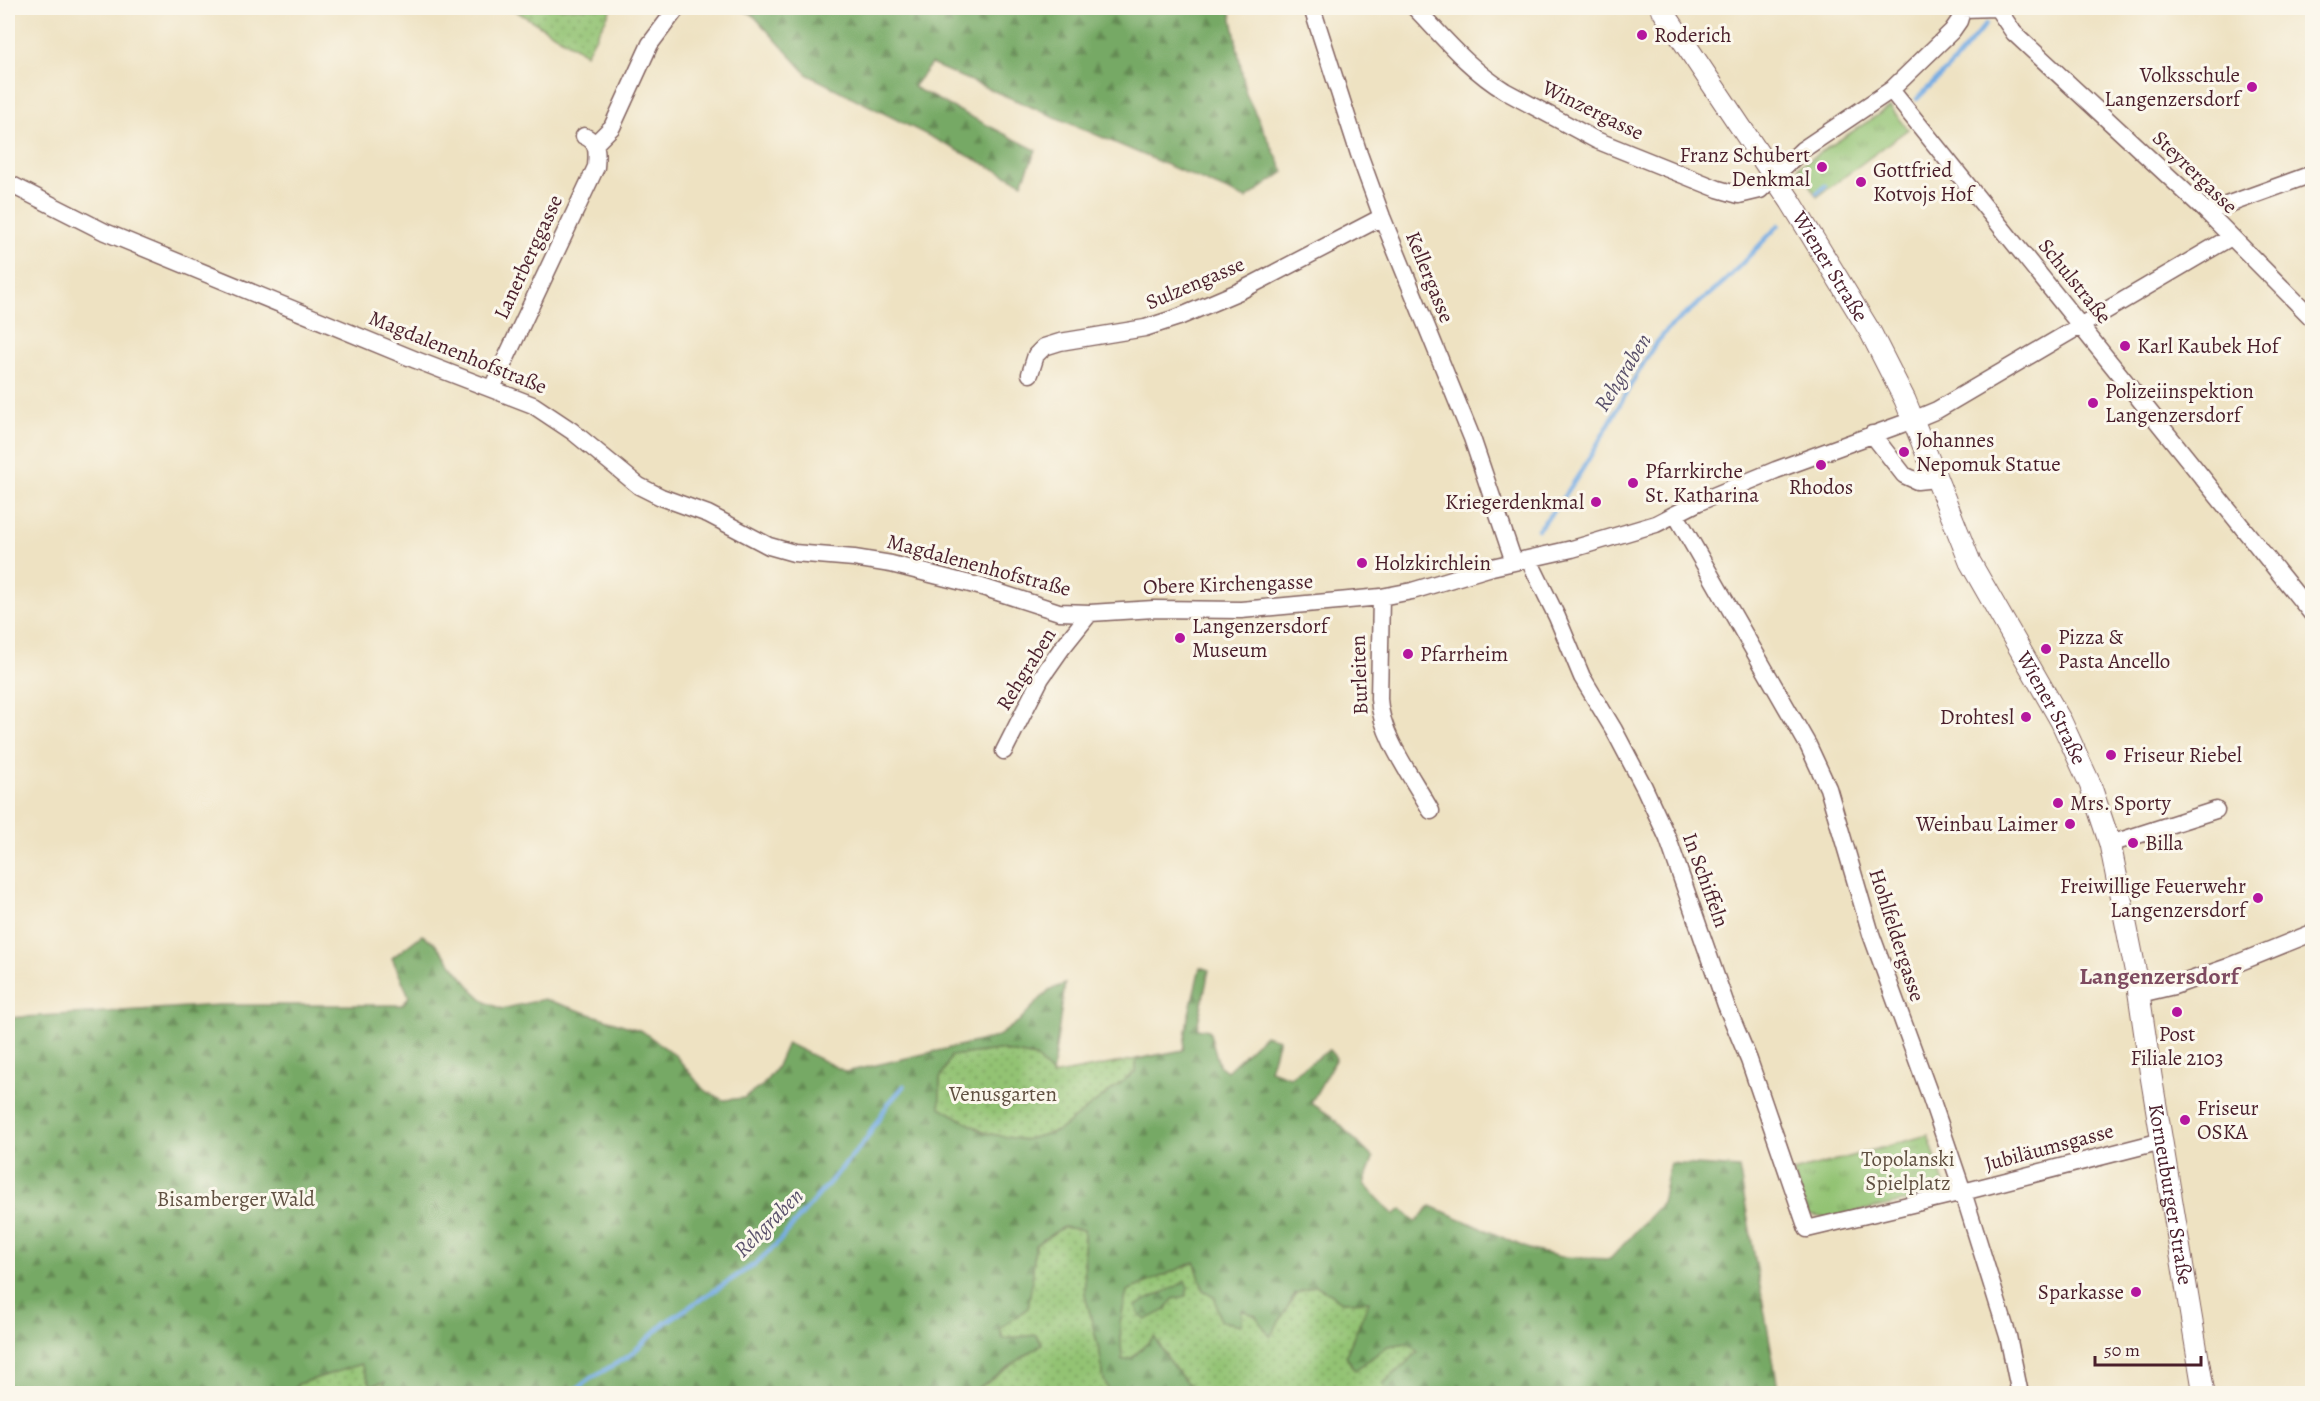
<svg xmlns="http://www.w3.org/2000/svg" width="2320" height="1401" font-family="Alegreya,serif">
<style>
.grass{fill:url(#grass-dots);stroke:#6e714f;stroke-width:1.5}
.forest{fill:url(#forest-firs);stroke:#606448;stroke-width:1.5}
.park{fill:url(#park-tufts);stroke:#6e714f;stroke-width:1.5}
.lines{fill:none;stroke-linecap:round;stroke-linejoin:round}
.stream{stroke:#74ace3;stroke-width:4.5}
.minor-casing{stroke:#836360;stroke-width:19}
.major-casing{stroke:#836360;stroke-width:23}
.minor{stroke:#fff;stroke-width:16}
.major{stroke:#fff;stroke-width:21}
.poi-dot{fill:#b5179e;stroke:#fbf7ec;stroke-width:2}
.labels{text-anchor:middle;stroke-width:6;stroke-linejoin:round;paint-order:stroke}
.poi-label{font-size:21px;fill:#4a1f2b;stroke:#fbf7ec;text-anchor:start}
.street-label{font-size:21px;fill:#4a1f2b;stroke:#fbf7ec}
.park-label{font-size:21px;fill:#605041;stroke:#fbf7ec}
.water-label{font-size:22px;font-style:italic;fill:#59506b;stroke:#fbf7ec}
.quarter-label{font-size:24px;font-weight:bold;fill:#7e4b60;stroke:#fbf7ec}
</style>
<defs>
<pattern id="grass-dots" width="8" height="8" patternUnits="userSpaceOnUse" patternTransform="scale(1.5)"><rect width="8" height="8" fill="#93c373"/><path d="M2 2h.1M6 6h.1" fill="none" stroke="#7a9e5f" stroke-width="1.8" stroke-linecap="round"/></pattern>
<pattern id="forest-firs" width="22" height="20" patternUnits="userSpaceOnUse" patternTransform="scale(1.5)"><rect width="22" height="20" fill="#76a965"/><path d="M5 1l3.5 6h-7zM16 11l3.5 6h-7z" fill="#638953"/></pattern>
<pattern id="park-tufts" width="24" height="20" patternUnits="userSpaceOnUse" patternTransform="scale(1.5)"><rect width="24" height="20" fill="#93c373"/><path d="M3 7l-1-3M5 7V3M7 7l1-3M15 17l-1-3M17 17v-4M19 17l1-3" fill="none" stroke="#7a9e5f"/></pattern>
</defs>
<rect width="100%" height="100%" fill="#fbf7ec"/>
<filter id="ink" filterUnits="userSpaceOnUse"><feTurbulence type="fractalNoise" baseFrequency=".0167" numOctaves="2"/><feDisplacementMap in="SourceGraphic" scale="12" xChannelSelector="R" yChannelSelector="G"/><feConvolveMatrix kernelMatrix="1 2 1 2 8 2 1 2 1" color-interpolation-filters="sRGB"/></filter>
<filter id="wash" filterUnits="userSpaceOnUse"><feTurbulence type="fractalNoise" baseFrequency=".008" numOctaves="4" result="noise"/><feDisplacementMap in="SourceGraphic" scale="24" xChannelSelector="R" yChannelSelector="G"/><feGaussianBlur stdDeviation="1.35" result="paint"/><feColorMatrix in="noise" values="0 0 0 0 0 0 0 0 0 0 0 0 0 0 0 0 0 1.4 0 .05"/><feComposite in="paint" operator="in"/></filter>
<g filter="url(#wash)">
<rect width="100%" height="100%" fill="#eee2c2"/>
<!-- grass -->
<path class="grass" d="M511,8H612L586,54Z
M998,1050L1036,1057L1052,1075L1137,1059L1135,1072L1058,1131L1024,1140L985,1133L939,1107L940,1079L951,1056Z
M1063,1227L1084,1230L1085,1294L1100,1354L1104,1380L1110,1393L971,1394L1042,1344L1035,1335L1003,1339L1000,1328L1032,1282L1035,1245Z
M1195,1262L1203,1290L1256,1316L1270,1336L1296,1293L1316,1285L1342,1302L1370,1301L1346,1355L1355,1370L1388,1346L1407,1343L1419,1352L1383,1384L1388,1394L1196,1393L1175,1369L1154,1337L1132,1358L1122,1360L1120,1323L1127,1291Z
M361,1364L385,1382L382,1393L291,1394L298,1384Z"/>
<!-- forest -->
<path class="forest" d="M738,8H1230L1246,94L1284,172L1246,199L931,64L913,87L1036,150L1022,183L808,75L752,14Z
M422,935L435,943L473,990L487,1003L502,1009L544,999L642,1031L676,1056L704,1090L723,1100L744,1098L763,1085L776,1068L787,1043L846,1072L997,1037L1019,1021L1049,990L1065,984L1052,1075L1036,1057L998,1050L951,1056L940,1079V1107L985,1133L1024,1140L1058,1131L1135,1072L1137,1059L1183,1050L1188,1018L1200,967L1209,970L1197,1028L1209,1030L1219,1065L1227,1071L1265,1035L1279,1039L1270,1070L1290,1077L1329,1050L1336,1058L1311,1103L1331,1116L1373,1158L1364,1184L1394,1215L1401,1209L1416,1222L1431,1206L1531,1250L1562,1257L1610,1259L1662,1203L1670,1163L1739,1168L1779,1393H1388L1383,1384L1418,1352L1407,1343L1388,1346L1355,1370L1346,1355L1369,1301L1342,1302L1316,1285L1296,1293L1270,1337L1256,1316L1242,1310V1325L1220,1321L1215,1297L1203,1290L1195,1262L1127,1291L1120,1323L1122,1360L1132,1358L1154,1337L1175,1369L1196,1393H1110L1104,1380L1100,1354L1085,1294L1084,1230L1063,1227L1035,1245L1032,1282L1028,1308L1000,1328L1003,1339L1036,1335L1042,1344L971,1393L382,1394L385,1382L371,1385L361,1364L298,1384L291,1393H8V1018L220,1005H403L409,996L392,958Z
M1185,1281L1188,1287L1186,1296L1173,1299L1166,1310L1146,1320L1139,1315L1136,1306C1152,1295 1170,1292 1185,1281Z"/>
<!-- park -->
<path class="park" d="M1890,107L1908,129L1817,197L1798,167Z
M1928,1135L1945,1187L1942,1194L1827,1218L1808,1215L1793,1172Z"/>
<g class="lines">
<!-- stream -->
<path class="stream" d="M1917,99L1954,62L1986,24
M1817,193L1825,186
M1538,529C1587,475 1615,407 1654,346L1668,329L1725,281L1779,225
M570,1394L591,1378L629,1356L666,1322L755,1264L775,1246L865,1141L888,1104L904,1086"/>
</g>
</g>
<g filter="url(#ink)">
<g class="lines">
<!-- minor casing -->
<g class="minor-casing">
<path id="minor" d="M1312,8L1359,154L1382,217L1472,438L1514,562
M1415,8C1443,37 1470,70 1505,91L1596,140L1718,189L1739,195L1760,190L1802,150L1891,90L1952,31L1959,21L1963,8
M1997,8L2014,33L2207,212L2312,318
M1963,9L1995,8
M1891,90L2312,614
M596,143L612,127L650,44L677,8
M8,183L105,232L416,360L533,405L572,431L639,486L661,497L708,514L769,546L794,553L854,558L891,564L982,587L1059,612L1090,613L1154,609L1241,610L1381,597L1412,591L1492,567L1572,549L1656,524L1699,502L1776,470L1913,420L1937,410L2231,237
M2207,212L2312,174
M1030,374L1036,355L1044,347L1060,342L1145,328L1179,317L1240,291L1382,217
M492,388L596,167C597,153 599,142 584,136
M1872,434L1904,475L1917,481L1936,479
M1676,515L1808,745L1828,788L1871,934L1931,1098L1963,1192L2008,1336L2020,1394
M1529,560L1557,617L1582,677L1614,730L1644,787L1668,839L1726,1005L1749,1060L1807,1229L1963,1192L2162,1141
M1381,597L1379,699C1381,737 1413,778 1431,811
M1004,751L1041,678L1062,648L1090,613
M2110,844L2216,810
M2140,994L2174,986L2228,967L2312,933"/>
</g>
<!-- major casing -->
<g class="major-casing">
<g id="major">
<path id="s1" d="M1661,8L1791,202L1871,333L1905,400L1970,562L2061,721L2090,784L2110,844L2136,974L2151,1076L2204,1394"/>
</g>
</g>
<!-- minor -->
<use href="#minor" class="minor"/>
<!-- major -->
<use href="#major" class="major"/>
</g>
</g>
<!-- markers -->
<g class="poi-dot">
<circle cx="1642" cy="35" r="6"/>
<circle cx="2252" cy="87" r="6"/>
<circle cx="1822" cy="167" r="6"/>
<circle cx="1861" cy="182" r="6"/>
<circle cx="2125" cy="346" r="6"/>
<circle cx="2093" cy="403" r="6"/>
<circle cx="1904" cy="452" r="6"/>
<circle cx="1821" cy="465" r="6"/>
<circle cx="1633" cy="483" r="6"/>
<circle cx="1596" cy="502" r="6"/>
<circle cx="1362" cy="563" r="6"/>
<circle cx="1180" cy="638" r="6"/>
<circle cx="2046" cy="649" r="6"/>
<circle cx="1408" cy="654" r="6"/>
<circle cx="2026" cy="717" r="6"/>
<circle cx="2111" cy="755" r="6"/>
<circle cx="2058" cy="803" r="6"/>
<circle cx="2070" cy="824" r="6"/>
<circle cx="2133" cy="843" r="6"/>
<circle cx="2258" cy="898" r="6"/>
<circle cx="2177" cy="1012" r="6"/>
<circle cx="2185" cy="1120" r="6"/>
<circle cx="2136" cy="1292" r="6"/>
</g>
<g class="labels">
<!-- poi labels -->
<g class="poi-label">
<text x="1654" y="42">Roderich</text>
<text x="2240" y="82" text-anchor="end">Volksschule<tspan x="2240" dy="24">Langenzersdorf</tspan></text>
<text x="1810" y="162" text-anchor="end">Franz Schubert<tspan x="1810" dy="24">Denkmal</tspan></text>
<text x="1873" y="177">Gottfried<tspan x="1873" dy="24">Kotvojs Hof</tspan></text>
<text x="2137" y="353">Karl Kaubek Hof</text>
<text x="2105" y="398">Polizeiinspektion<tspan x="2105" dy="24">Langenzersdorf</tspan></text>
<text x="1916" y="447">Johannes<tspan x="1916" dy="24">Nepomuk Statue</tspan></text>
<text x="1645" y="478">Pfarrkirche<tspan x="1645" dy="24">St. Katharina</tspan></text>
<text x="1821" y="494" text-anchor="middle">Rhodos</text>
<text x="1584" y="509" text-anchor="end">Kriegerdenkmal</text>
<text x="1374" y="570">Holzkirchlein</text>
<text x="1192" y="633">Langenzersdorf<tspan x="1192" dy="24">Museum</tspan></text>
<text x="2058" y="644">Pizza &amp;<tspan x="2058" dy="24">Pasta Ancello</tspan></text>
<text x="1420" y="661">Pfarrheim</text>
<text x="2014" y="724" text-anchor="end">Drohtesl</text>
<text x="2123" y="762">Friseur Riebel</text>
<text x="2070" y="810">Mrs. Sporty</text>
<text x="2058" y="831" text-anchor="end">Weinbau Laimer</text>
<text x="2145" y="850">Billa</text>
<text x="2246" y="893" text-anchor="end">Freiwillige Feuerwehr<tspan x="2246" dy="24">Langenzersdorf</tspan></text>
<text x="2177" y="1041" text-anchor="middle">Post<tspan x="2177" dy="24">Filiale 2103</tspan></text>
<text x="2197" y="1115">Friseur<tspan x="2197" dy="24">OSKA</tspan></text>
<text x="2124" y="1299" text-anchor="end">Sparkasse</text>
</g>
<!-- street labels -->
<g class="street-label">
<text transform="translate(1593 110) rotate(26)" y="7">Winzergasse</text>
<text transform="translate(2195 172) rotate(44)" y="7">Steyrergasse</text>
<text transform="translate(528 257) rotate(-65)" y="7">Lanerberggasse</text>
<text dy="7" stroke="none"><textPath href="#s1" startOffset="309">Wiener Straße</textPath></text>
<text transform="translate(1430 277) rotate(68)" y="7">Kellergasse</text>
<text transform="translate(2075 281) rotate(51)" y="7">Schulstraße</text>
<text transform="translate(1195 283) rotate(-23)" y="7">Sulzengasse</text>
<text transform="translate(458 352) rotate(22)" y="7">Magdalenenhofstraße</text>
<text transform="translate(979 565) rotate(15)" y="7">Magdalenenhofstraße</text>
<text transform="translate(1228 584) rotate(-2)" y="7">Obere Kirchengasse</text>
<text transform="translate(1026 669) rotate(-58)" y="7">Rehgraben</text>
<text transform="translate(1359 675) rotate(-92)" y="7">Burleiten</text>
<text dy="7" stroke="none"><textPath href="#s1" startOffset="804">Wiener Straße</textPath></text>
<text transform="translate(1706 880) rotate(70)" y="7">In Schiffeln</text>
<text transform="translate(1897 935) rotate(72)" y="7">Hohlfeldergasse</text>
<text transform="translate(2049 1147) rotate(-15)" y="7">Jubiläumsgasse</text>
<text dy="7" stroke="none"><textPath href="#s1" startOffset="1308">Korneuburger Straße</textPath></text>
</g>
<!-- park labels -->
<g class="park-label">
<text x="1003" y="1101">Venusgarten</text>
<text x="1908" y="1166">Topolanski<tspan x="1908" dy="24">Spielplatz</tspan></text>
<text x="236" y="1206">Bisamberger Wald</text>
</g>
<!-- water labels -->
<g class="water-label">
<text transform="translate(1622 372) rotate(-58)" y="8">Rehgraben</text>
<text transform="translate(768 1222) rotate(-45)" y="8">Rehgraben</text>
</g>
<!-- quarter labels -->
<g class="quarter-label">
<text x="2159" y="984">Langenzersdorf</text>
</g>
</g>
<!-- margin -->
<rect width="2320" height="1401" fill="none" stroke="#fbf7ec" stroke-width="30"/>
<!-- scale -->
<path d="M2095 1356v9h106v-9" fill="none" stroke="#4a1f2b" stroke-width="3"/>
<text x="2104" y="1356" font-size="18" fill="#4a1f2b" stroke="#fbf7ec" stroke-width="4.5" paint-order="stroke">50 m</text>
</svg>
